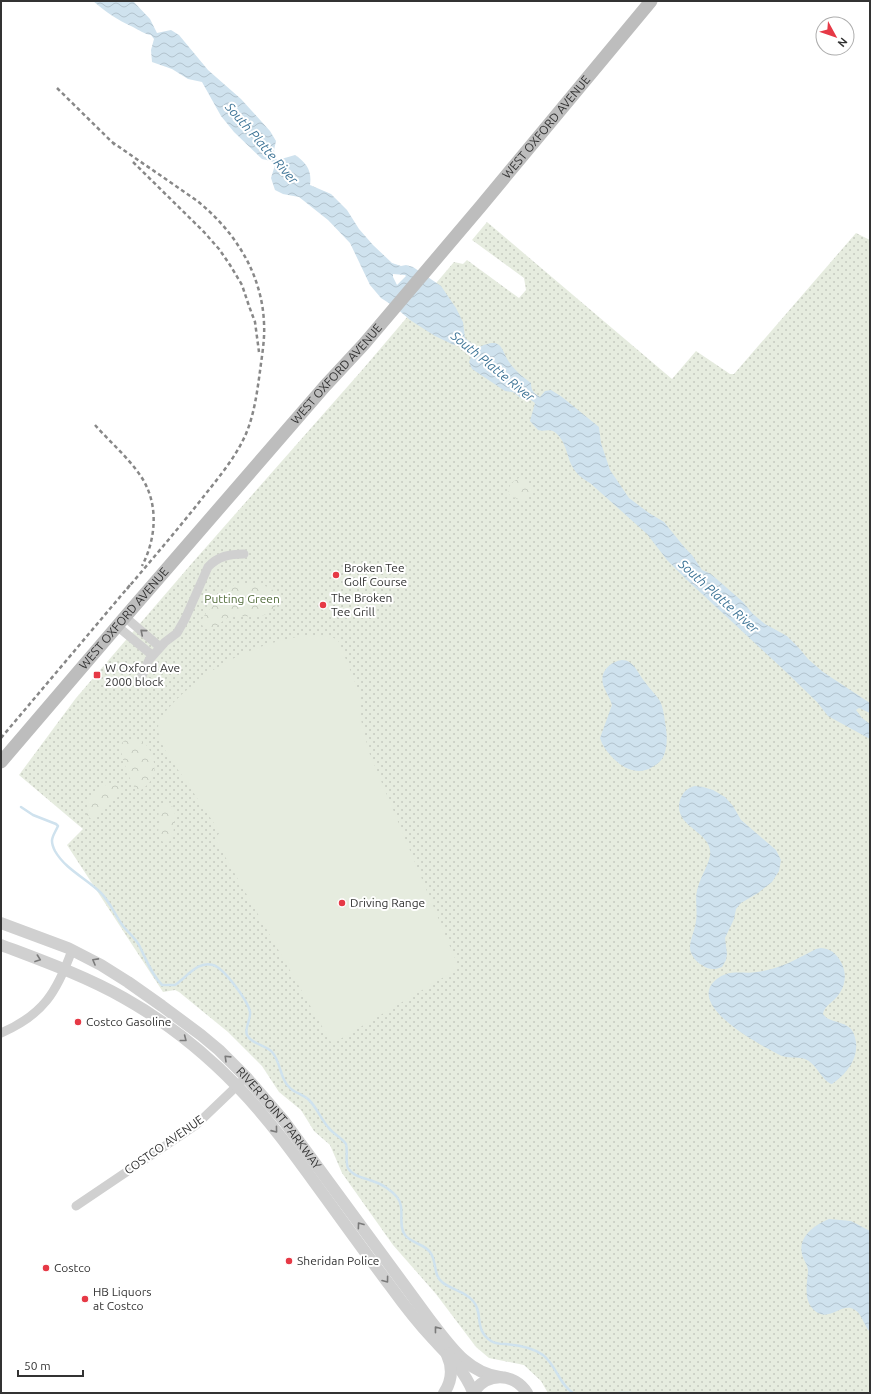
<svg xmlns="http://www.w3.org/2000/svg" width="871" height="1394" font-family="Ubuntu,sans-serif">
<style>
.grass{fill:url(#grass-dots)}
.forest{fill:url(#forest-crowns)}
.pitch{fill:#e6ecdf}
.water{fill:url(#water-waves);fill-rule:evenodd}
.lines{fill:none;stroke-linecap:round;stroke-linejoin:round}
.stream{stroke:#cfe2ee;stroke-width:2.5}
.minor{stroke:#d0d0d0;stroke-width:9}
.tertiary{stroke:#d0d0d0;stroke-width:12}
.secondary{stroke:#bdbdbd;stroke-width:13}
.rail{stroke:#888;stroke-width:2.5;stroke-dasharray:4 3;stroke-linecap:butt}
.oneway{stroke:#7a7a7a}
.poi-dot{fill:#e63946;stroke:#fff;stroke-width:1.5}
.labels{text-anchor:middle;stroke-width:4;stroke-linejoin:round;paint-order:stroke}
.street-label{font-size:12px;fill:#333;stroke:#fff}
.poi-label{font-size:12px;fill:#333;stroke:#fff;text-anchor:start}
.park-label{font-size:12px;fill:#56703f;stroke:#fff}
.water-label{font-size:13px;font-style:italic;fill:#3f7597;stroke:#fff}
</style>
<defs>
<pattern id="grass-dots" width="8" height="8" patternUnits="userSpaceOnUse"><rect width="8" height="8" fill="#e6ecdf"/><path d="M2 2h.1M6 6h.1" fill="none" stroke="#c6cbc0" stroke-width="1.8" stroke-linecap="round"/></pattern>
<pattern id="forest-crowns" width="20" height="18" patternUnits="userSpaceOnUse"><rect width="20" height="18" fill="#e6ecdf"/><path d="M2 6a3 3 0 1 1 6 0M12 15a3 3 0 1 1 6 0" fill="none" stroke="#c6cbc0"/></pattern>
<pattern id="water-waves" width="16" height="10" patternUnits="userSpaceOnUse"><rect width="16" height="10" fill="#cfe2ee"/><path d="M0 5q4-4 8 0t8 0" fill="none" stroke="#b2c2cd"/></pattern>
</defs>
<rect width="100%" height="100%" fill="#fff"/>
<!-- grass -->
<path class="grass" d="M487,222L672,379L696,351L730,374H734L856,233L870,240V1393H548L541,1381L524,1365L489,1358L476,1347L436,1294L393,1245L342,1173L330,1145L314,1131L301,1110L279,1092L262,1066L228,1032L179,992L175,990L163,992L67,845L83,829L19,775L76,698L193,562L363,369L454,262L463,264L467,260L519,298L526,290L524,278L472,240Z"/>
<!-- forest -->
<path class="forest" d="M519,478C527,479 530,483 532,490L528,498L520,500L510,496L508,491L511,483Z
M239,583C250,583 282,584 277,603C275,609 269,613 264,615C253,619 241,614 230,617C221,620 213,633 203,627L201,622C205,611 213,607 220,599C226,593 230,585 239,583Z
M127,739C132,739 139,739 143,742C147,745 150,750 152,755C157,769 155,781 141,790C138,789 138,790 135,788C131,783 119,752 121,745C122,742 124,741 127,739Z
M111,783L118,785L120,789V794L116,799L103,808L96,819H91L87,815C86,799 96,788 111,783Z
M167,804L173,807L175,814L173,837L168,843C155,842 159,829 159,820C159,816 158,813 159,810C161,807 163,806 167,804Z"/>
<!-- pitch -->
<path class="pitch" d="M311,635L329,636L338,640L359,692V712L369,752L459,968L332,1044L215,839L220,832C209,816 198,800 188,784C177,767 159,748 158,728C158,718 168,709 174,702C210,665 259,641 311,635Z"/>
<!-- water -->
<path class="water" d="M93,1H133L150,19L157,33L171,30L179,35L208,70L241,99L270,131L276,141L274,150L275,158L278,160L295,155C307,163 312,171 310,185L331,194L347,210L359,229L373,245L392,263L401,266L406,265L413,267L441,286L456,308L463,322L465,338L477,348C505,335 499,350 512,366C517,372 524,378 531,383C531,391 534,393 540,397L545,391L551,390L562,397L599,427L601,443L610,470L629,498L649,513L664,522L685,548L692,555L702,570L711,574L743,602L753,614L765,624L787,636L799,648L808,659L823,672L870,703V713L859,708L856,710L862,718L870,724V739L828,716L817,702L785,671L687,580L667,560L647,534L590,483C583,479 576,474 572,466C566,454 566,439 553,431C548,429 543,432 538,430L530,421L535,403L528,398L522,399L513,392L505,391L472,369L469,362L472,354L460,344L454,345L435,336L410,320L395,307L381,298L370,285L350,243L328,220L299,197L283,194L275,190L271,178L275,165L271,161L262,159L234,132L221,116L202,82L188,79L172,69L152,62L151,50L154,39L151,35C144,34 139,30 133,27C117,20 106,12 93,1ZM393,274L405,275L406,276L397,285L393,277Z
M622,660C634,660 638,674 645,682C649,688 656,695 660,701C663,707 664,715 665,722C667,732 668,745 664,755C662,760 658,764 654,766C638,777 622,768 611,756C606,750 602,745 600,738L612,705C610,698 606,693 604,687C598,673 609,662 622,660Z
M695,786L703,787L713,790L725,797L733,806L741,820L776,850L781,860L779,871L772,882L758,893L741,903L736,909L734,919L725,938L727,954L726,960L722,967C715,970 708,970 702,965C696,962 690,954 690,948C690,939 695,930 696,921C698,910 694,898 698,887C701,876 708,866 710,856C714,831 672,828 680,800C683,792 687,788 695,786Z
M821,948C831,949 836,953 841,962C848,975 845,989 835,999C830,1004 824,1007 823,1014C829,1023 843,1021 850,1028C854,1032 855,1037 856,1042C858,1060 846,1074 832,1084C823,1082 817,1065 807,1060C800,1056 790,1059 782,1056C764,1047 698,1013 710,987C713,981 720,976 726,974C736,971 747,974 757,972C782,968 793,961 816,949Z
M829,1219L851,1221L870,1231V1332C864,1326 862,1314 855,1310C842,1301 830,1323 815,1311C803,1301 807,1285 808,1271C808,1264 803,1260 802,1254C798,1236 815,1225 829,1219Z"/>
<g class="lines">
<!-- stream -->
<path class="stream" d="M21,807L33,815L56,824L58,826C53,837 49,839 55,851C65,869 87,879 101,893C110,902 115,915 123,926C128,932 135,938 139,945C146,959 151,974 162,985H175C186,978 198,960 213,965C224,968 248,1001 250,1012C251,1020 244,1028 247,1035C251,1044 266,1045 272,1052C281,1062 280,1079 289,1087C294,1093 303,1094 309,1100C317,1108 321,1119 328,1127C333,1134 341,1137 346,1144C348,1151 345,1161 348,1168C353,1177 366,1178 375,1182C382,1184 392,1191 397,1197C406,1208 397,1224 405,1235C411,1243 424,1244 430,1252C437,1261 433,1275 442,1282C451,1290 465,1291 473,1301C484,1313 473,1329 491,1341C496,1344 500,1344 505,1344C518,1345 532,1347 543,1355C556,1365 559,1384 573,1393
M619,1393H631"/>
<!-- minor -->
<path class="minor" d="M125,617L160,647
M117,626L152,655
M139,683L149,660L165,642L177,633L185,619L208,567C218,556 230,554 244,554
M1,1033C43,1015 57,992 72,950
M76,1206L196,1125L241,1082"/>
<!-- tertiary -->
<g class="tertiary">
<path id="s1" d="M1,923L68,948L101,965L128,982L162,1006L201,1035L219,1050L246,1077L284,1121L430,1320C449,1344 467,1373 500,1377"/>
<path d="M1,945C43,961 85,976 124,998C165,1021 204,1052 237,1086C268,1118 294,1154 320,1190C344,1223 367,1255 391,1287C404,1305 418,1323 433,1339C449,1356 464,1370 473,1392"/>
<path d="M444,1393C452,1381 453,1368 447,1355"/>
<path d="M473,1393C486,1372 514,1372 527,1393"/>
</g>
<!-- secondary -->
<path class="secondary" id="s2" d="M1,762L125,617L325,386L364,344L481,206L651,1"/>
<!-- rail -->
<path class="rail" d="M57,88L116,146
M112,142L196,200C234,230 262,273 264,323C265,339 262,355 260,371C257,393 254,416 245,436C235,458 219,477 204,496C179,528 153,558 127,589
M133,162L204,232L219,249L230,265L242,285L249,306L255,322L259,352
M95,425C110,442 129,458 142,478C159,505 156,539 142,566
M1,738L130,585"/>
</g>
<!-- one-way arrows -->
<defs><path id="oneway-chevron" d="M-2-3.5L2.5 0L-2 3.5" fill="none" stroke-width="1.6" stroke-linecap="round" stroke-linejoin="round"/></defs>
<g class="oneway">
<use href="#oneway-chevron" transform="translate(143 632) rotate(-140)"/>
<use href="#oneway-chevron" transform="translate(38 959) rotate(20)"/>
<use href="#oneway-chevron" transform="translate(95 961) rotate(-151)"/>
<use href="#oneway-chevron" transform="translate(184 1039) rotate(38)"/>
<use href="#oneway-chevron" transform="translate(227 1058) rotate(-136)"/>
<use href="#oneway-chevron" transform="translate(275 1130) rotate(51)"/>
<use href="#oneway-chevron" transform="translate(360 1225) rotate(-126)"/>
<use href="#oneway-chevron" transform="translate(386 1280) rotate(53)"/>
<use href="#oneway-chevron" transform="translate(437 1329) rotate(-128)"/>
</g>
<!-- markers -->
<g class="poi-dot">
<circle cx="336" cy="575" r="4"/>
<circle cx="323" cy="605" r="4"/>
<rect x="93" y="671" width="8" height="8" rx="2"/>
<circle cx="342" cy="903" r="4"/>
<circle cx="78" cy="1022" r="4"/>
<circle cx="289" cy="1261" r="4"/>
<circle cx="46" cy="1268" r="4"/>
<circle cx="85" cy="1299" r="4"/>
</g>
<g class="labels">
<!-- street labels -->
<g class="street-label">
<text dy="4" stroke="none"><textPath href="#s2" startOffset="837">WEST OXFORD AVENUE</textPath></text>
<text dy="4" stroke="none"><textPath href="#s2" startOffset="513">WEST OXFORD AVENUE</textPath></text>
<text dy="4" stroke="none"><textPath href="#s2" startOffset="189">WEST OXFORD AVENUE</textPath></text>
<text dy="4" stroke="none"><textPath href="#s1" startOffset="345">RIVER POINT PARKWAY</textPath></text>
<text transform="translate(164 1145) rotate(-35)" y="4">COSTCO AVENUE</text>
</g>
<!-- poi labels -->
<g class="poi-label">
<text x="344" y="572">Broken Tee<tspan x="344" dy="14">Golf Course</tspan></text>
<text x="331" y="602">The Broken<tspan x="331" dy="14">Tee Grill</tspan></text>
<text x="105" y="672">W Oxford Ave<tspan x="105" dy="14">2000 block</tspan></text>
<text x="350" y="907">Driving Range</text>
<text x="86" y="1026">Costco Gasoline</text>
<text x="297" y="1265">Sheridan Police</text>
<text x="54" y="1272">Costco</text>
<text x="93" y="1296">HB Liquors<tspan x="93" dy="14">at Costco</tspan></text>
</g>
<!-- park labels -->
<g class="park-label">
<text x="242" y="603">Putting Green</text>
</g>
<!-- water labels -->
<g class="water-label">
<text transform="translate(262 143) rotate(49)" y="5">South Platte River</text>
<text transform="translate(493 366) rotate(39)" y="5">South Platte River</text>
<text transform="translate(719 596) rotate(42)" y="5">South Platte River</text>
</g>
</g>
<!-- border -->
<rect width="871" height="1394" fill="none" stroke="#333333" stroke-width="4"/>
<!-- north arrow -->
<g transform="translate(835 36) rotate(130)"><circle r="19" fill="#ffffff" stroke="#adadad"/>
<path d="M0-3L7 15L0 10L-7 15Z" fill="#e63946"/>
<text y="-6" font-size="11" font-weight="bold" text-anchor="middle" fill="#333333">N</text>
</g>
<!-- scale -->
<path d="M18 1370v6h65v-6" fill="none" stroke="#333333" stroke-width="2"/>
<text x="24" y="1370" font-size="12" fill="#333333" stroke="#ffffff" stroke-width="3" paint-order="stroke">50 m</text>
</svg>
